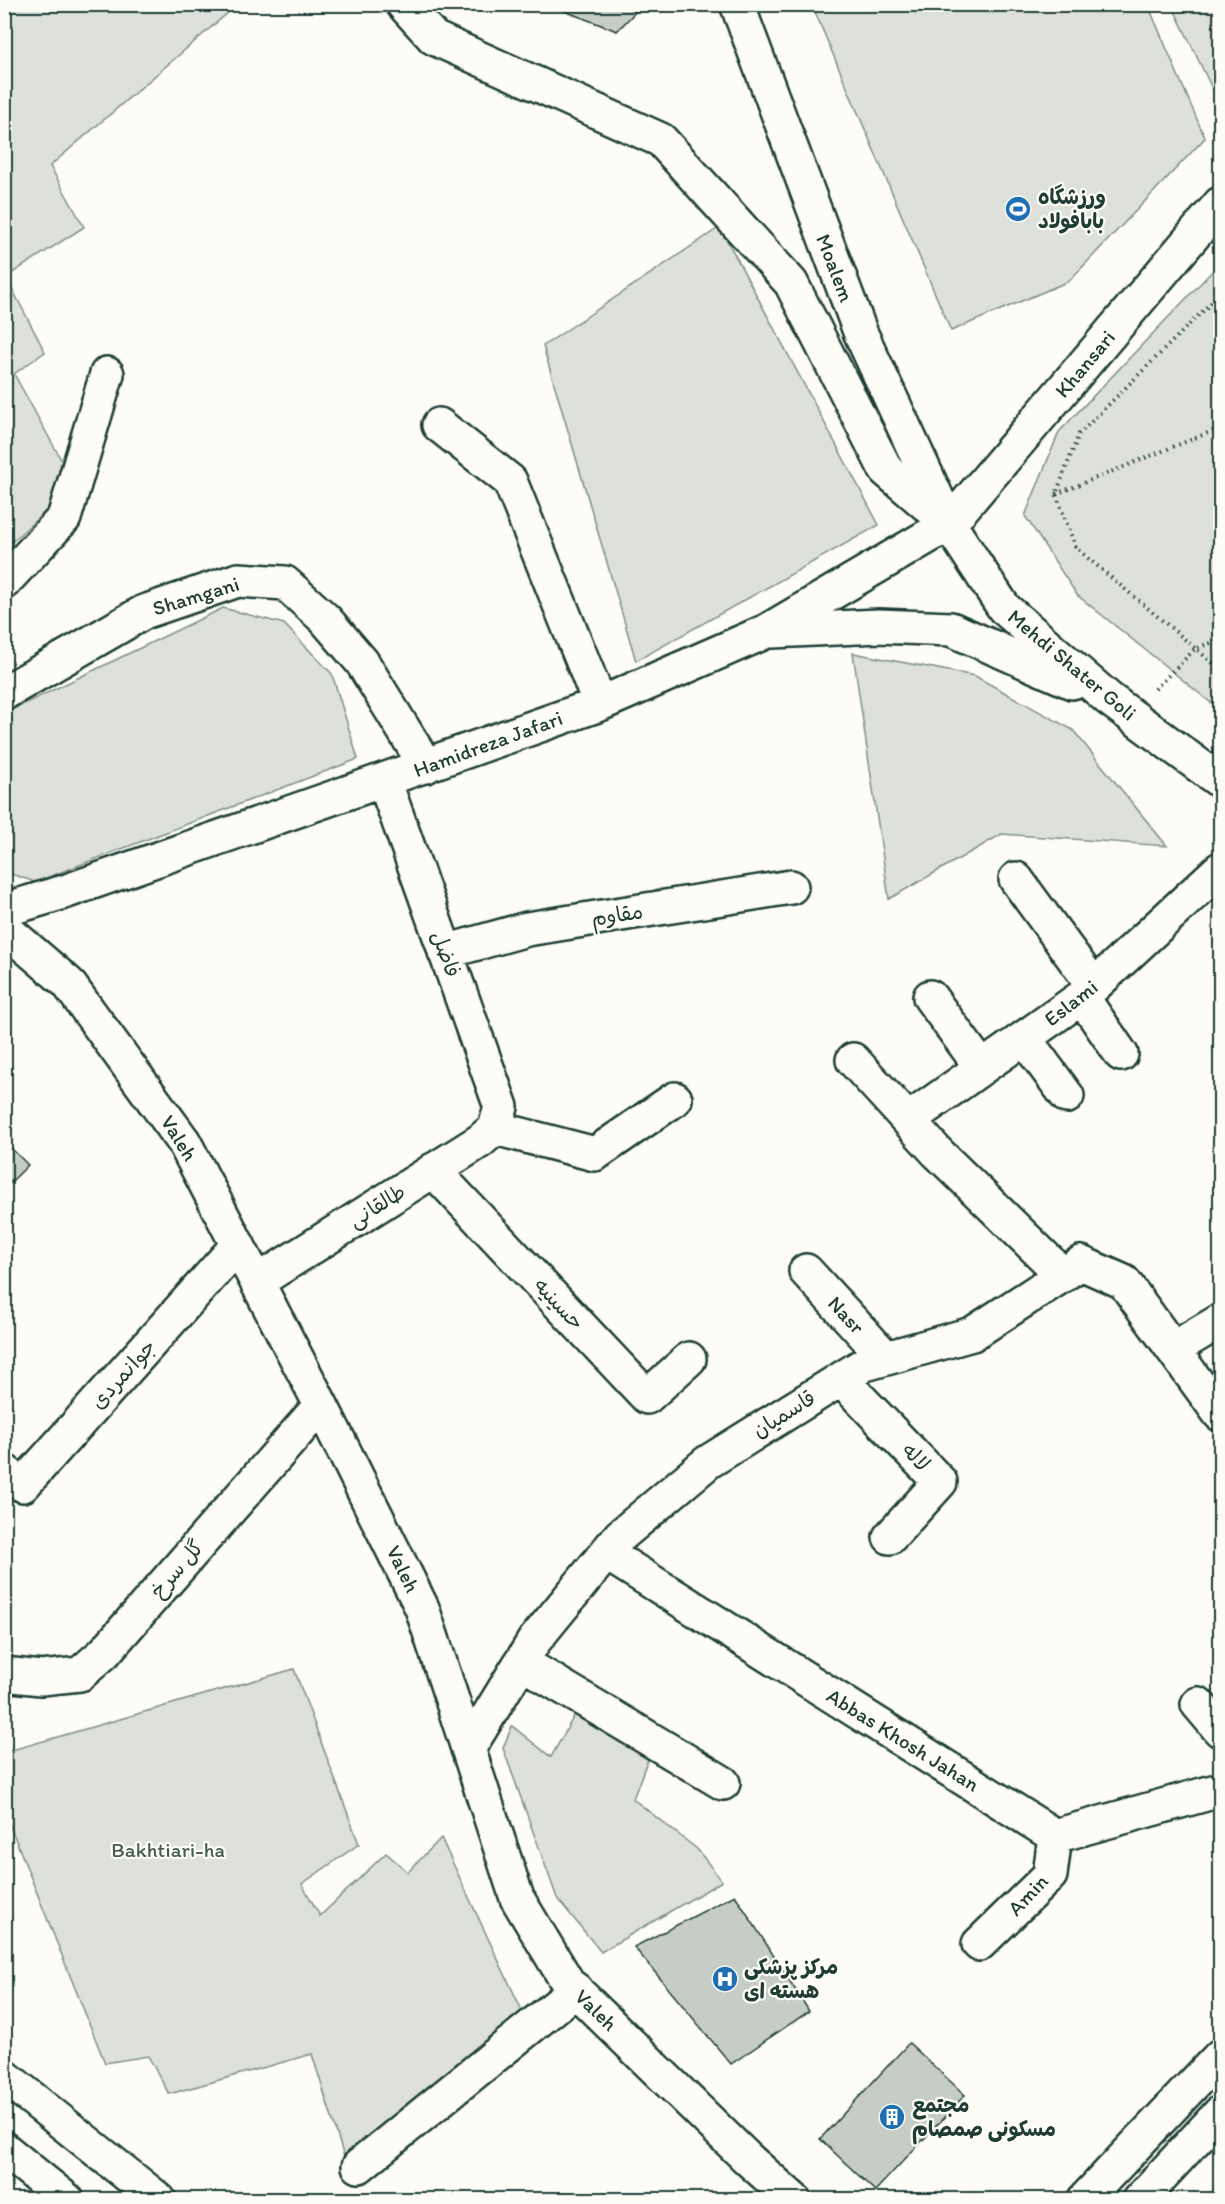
<svg xmlns="http://www.w3.org/2000/svg" width="1225" height="2204" font-family="Itim,'Playpen Sans Arabic',sans-serif">
<style>
.green{fill:#dde0db;stroke:#7e8e88;stroke-width:1.5}
.building{fill:#c6cdc7;stroke:#1f3d34;stroke-width:1.5}
.lines{fill:none;stroke-linecap:round;stroke-linejoin:round}
.minor-casing{stroke:#1f3d34;stroke-width:38}
.major-casing{stroke:#1f3d34;stroke-width:38}
.path{stroke:#1f3d34;stroke-width:4;stroke-dasharray:1.5 4.5;stroke-linecap:butt}
.minor{stroke:#fdfcf7;stroke-width:33}
.major{stroke:#fdfcf7;stroke-width:33}
.labels{text-anchor:middle;stroke-width:4.5;stroke-linejoin:round;paint-order:stroke}
.poi-label{font-size:21px;font-weight:bold;fill:#1f3d34;stroke:#fdfcf7;text-anchor:start}
.street-label{font-size:21px;fill:#1f3d34;stroke:#fdfcf7}
.park-label{font-size:21px;fill:#455e55;stroke:#fdfcf7}
</style>
<rect width="100%" height="100%" fill="#fdfcf7"/>
<filter id="ink" filterUnits="userSpaceOnUse"><feTurbulence type="fractalNoise" baseFrequency=".0167" numOctaves="2"/><feDisplacementMap in="SourceGraphic" scale="12" xChannelSelector="R" yChannelSelector="G"/><feConvolveMatrix kernelMatrix="1 2 1 2 8 2 1 2 1" color-interpolation-filters="sRGB"/></filter>
<g filter="url(#ink)">
<!-- green -->
<path class="green" d="M5,4L237,5L50,166L84,227L6,277L45,352L14,374L62,461L49,508L5,548Z
M812,5H1148L1205,138L1069,281L951,331Z
M1172,5H1220V105Z
M720,227L879,525L636,661L543,346Z
M1220,263V710L1077,595L1025,516L1059,432Z
M223,608L284,624L332,674L358,759L35,882L5,872V713Z
M853,653L975,676L1073,730L1167,846L1002,834L889,899Z
M294,1669L359,1844L302,1884L320,1916L386,1853L408,1872L441,1838L525,2017L345,2160L312,2054L169,2094L148,2056L105,2063L5,1813V1752Z
M578,1709L650,1753L633,1799L697,1849L722,1881L601,1952L557,1898L503,1748L512,1726L551,1757Z"/>
<!-- building -->
<path class="building" d="M546,4H643L617,31Z
M4,1141L28,1165L4,1189Z
M735,1895L809,2011L731,2064L634,1947Z
M909,2043L965,2095L875,2191L820,2139Z"/>
<g class="lines">
<!-- minor casing -->
<g class="minor-casing">
<path id="minor" d="M403,4L434,38L661,140L791,283L886,470L941,517
M737,4L861,334L949,524L1004,608L1109,699L1220,781
M439,425L510,481L600,704
M4,582L64,518L107,374
M772,631L879,626L951,629L1072,682
M4,693L144,612L238,580L285,583L325,619L362,662L426,766
M384,780L501,1107L495,1128
M1016,879L1094,986
M4,910L64,892L600,704L767,631L949,524L1220,204
M4,928L68,983L184,1142L321,1405L422,1608L517,1898L568,1983L748,2159L794,2200
M445,952L527,929L791,887
M930,997L982,1068
M1082,997L1121,1054
M1024,1038L1067,1096
M853,1060L937,1152L1063,1275
M908,1120L1082,997L1220,869
M495,1128L595,1154L675,1099
M433,1170L647,1397L689,1359
M806,1271L886,1358
M257,1282L480,1141L495,1128
M1173,1349L1220,1321
M841,1379L940,1482L890,1537
M4,1471L23,1485L238,1245
M606,1553L1055,1836L1220,1790
M521,1662L723,1783
M4,1674L41,1678L80,1674L104,1653L321,1405
M1198,1704L1220,1730
M468,1749L534,1641L606,1553L620,1536L708,1462L865,1364L972,1334L1081,1263L1124,1282L1220,1414
M979,1944L1050,1875L1055,1836
M359,2166L576,1990"/>
</g>
<!-- major casing -->
<g class="major-casing">
<path id="major" d="M4,2076L159,2200
M4,2149L67,2200
M1084,2200L1220,2056
M1139,2200L1220,2113"/>
</g>
<!-- path -->
<path class="path" d="M1220,294L1079,434L1056,494L1076,548L1220,669
M1056,494L1220,428
M1155,689L1196,648L1220,640"/>
<!-- minor -->
<use href="#minor" class="minor"/>
<!-- major -->
<use href="#major" class="major"/>
</g>
</g>
<!-- icons -->
<defs>
<g id="stadium-disc" transform="scale(1.35)"><circle r="9.5" fill="#1f6fb2" stroke="#fdfcf7"/><path d="M0-5a6.5 5 0 1 0 0 10a6.5 5 0 1 0 0-10ZM-3.5-1.8h7v3.6h-7Z" fill="#fff"/></g>
<g id="hospital-disc" transform="scale(1.35)"><circle r="9.5" fill="#1f6fb2" stroke="#fdfcf7"/><path d="M-5-5h3v3.5h4V-5h3V5h-3V1.5h-4V5h-3Z" fill="#fff"/></g>
<g id="building-disc" transform="scale(1.35)"><circle r="9.5" fill="#1f6fb2" stroke="#fdfcf7"/><path d="M-4-6H4V6H1V3H-1V6H-4ZM-2.5-4.3h1.7v1.8h-1.7ZM.8-4.3h1.7v1.8H.8ZM-2.5-1h1.7V.8h-1.7ZM.8-1h1.7V.8H.8Z" fill="#fff"/></g>
</defs>
<g fill-rule="evenodd">
<use href="#stadium-disc" x="1018" y="209"/>
<use href="#hospital-disc" x="725" y="1979"/>
<use href="#building-disc" x="892" y="2117"/>
</g>
<g class="labels">
<!-- poi labels -->
<g class="poi-label">
<text x="1038" y="204">ورزشگاه<tspan x="1038" dy="24">بابافولاد</tspan></text>
<text x="744" y="1974">مرکز پزشکی<tspan x="744" dy="24">هسته ای</tspan></text>
<text x="912" y="2112">مجتمع<tspan x="912" dy="24">مسکونی صمصام</tspan></text>
</g>
<!-- street labels -->
<g class="street-label">
<text transform="translate(835 268) rotate(69)" y="7">Moalem</text>
<text transform="translate(1085 364) rotate(-50)" y="7">Khansari</text>
<text transform="translate(196 596) rotate(-17)" y="7">Shamgani</text>
<text transform="translate(1072 665) rotate(40)" y="7">Mehdi Shater Goli</text>
<text transform="translate(488 744) rotate(-20)" y="7">Hamidreza Jafari</text>
<text transform="translate(617 915) rotate(-9)" y="7">مقاوم</text>
<text transform="translate(446 954) rotate(70)" y="7">فاضل</text>
<text transform="translate(1071 1003) rotate(-38)" y="7">Eslami</text>
<text transform="translate(179 1138) rotate(58)" y="7">Valeh</text>
<text transform="translate(377 1206) rotate(-32)" y="7">طالقانی</text>
<text transform="translate(559 1304) rotate(47)" y="7">حسینیه</text>
<text transform="translate(846 1315) rotate(47)" y="7">Nasr</text>
<text transform="translate(123 1374) rotate(-48)" y="7">جوانمردی</text>
<text transform="translate(784 1414) rotate(-32)" y="7">قاسمیان</text>
<text transform="translate(916 1457) rotate(46)" y="7">لاله</text>
<text transform="translate(177 1569) rotate(-49)" y="7">گل سرخ</text>
<text transform="translate(403 1569) rotate(64)" y="7">Valeh</text>
<text transform="translate(903 1740) rotate(32)" y="7">Abbas Khosh Jahan</text>
<text transform="translate(1028 1895) rotate(-47)" y="7">Amin</text>
<text transform="translate(596 2010) rotate(44)" y="7">Valeh</text>
</g>
<!-- park labels -->
<g class="park-label">
<text x="168" y="1857">Bakhtiari-ha</text>
</g>
</g>
<!-- margin -->
<rect width="1225" height="2204" fill="none" stroke="#fdfcf7" stroke-width="24"/>
<rect x="12" y="12" width="1201" height="2180" fill="none" stroke="#1f3d34" stroke-width="2" filter="url(#ink)"/>
</svg>
